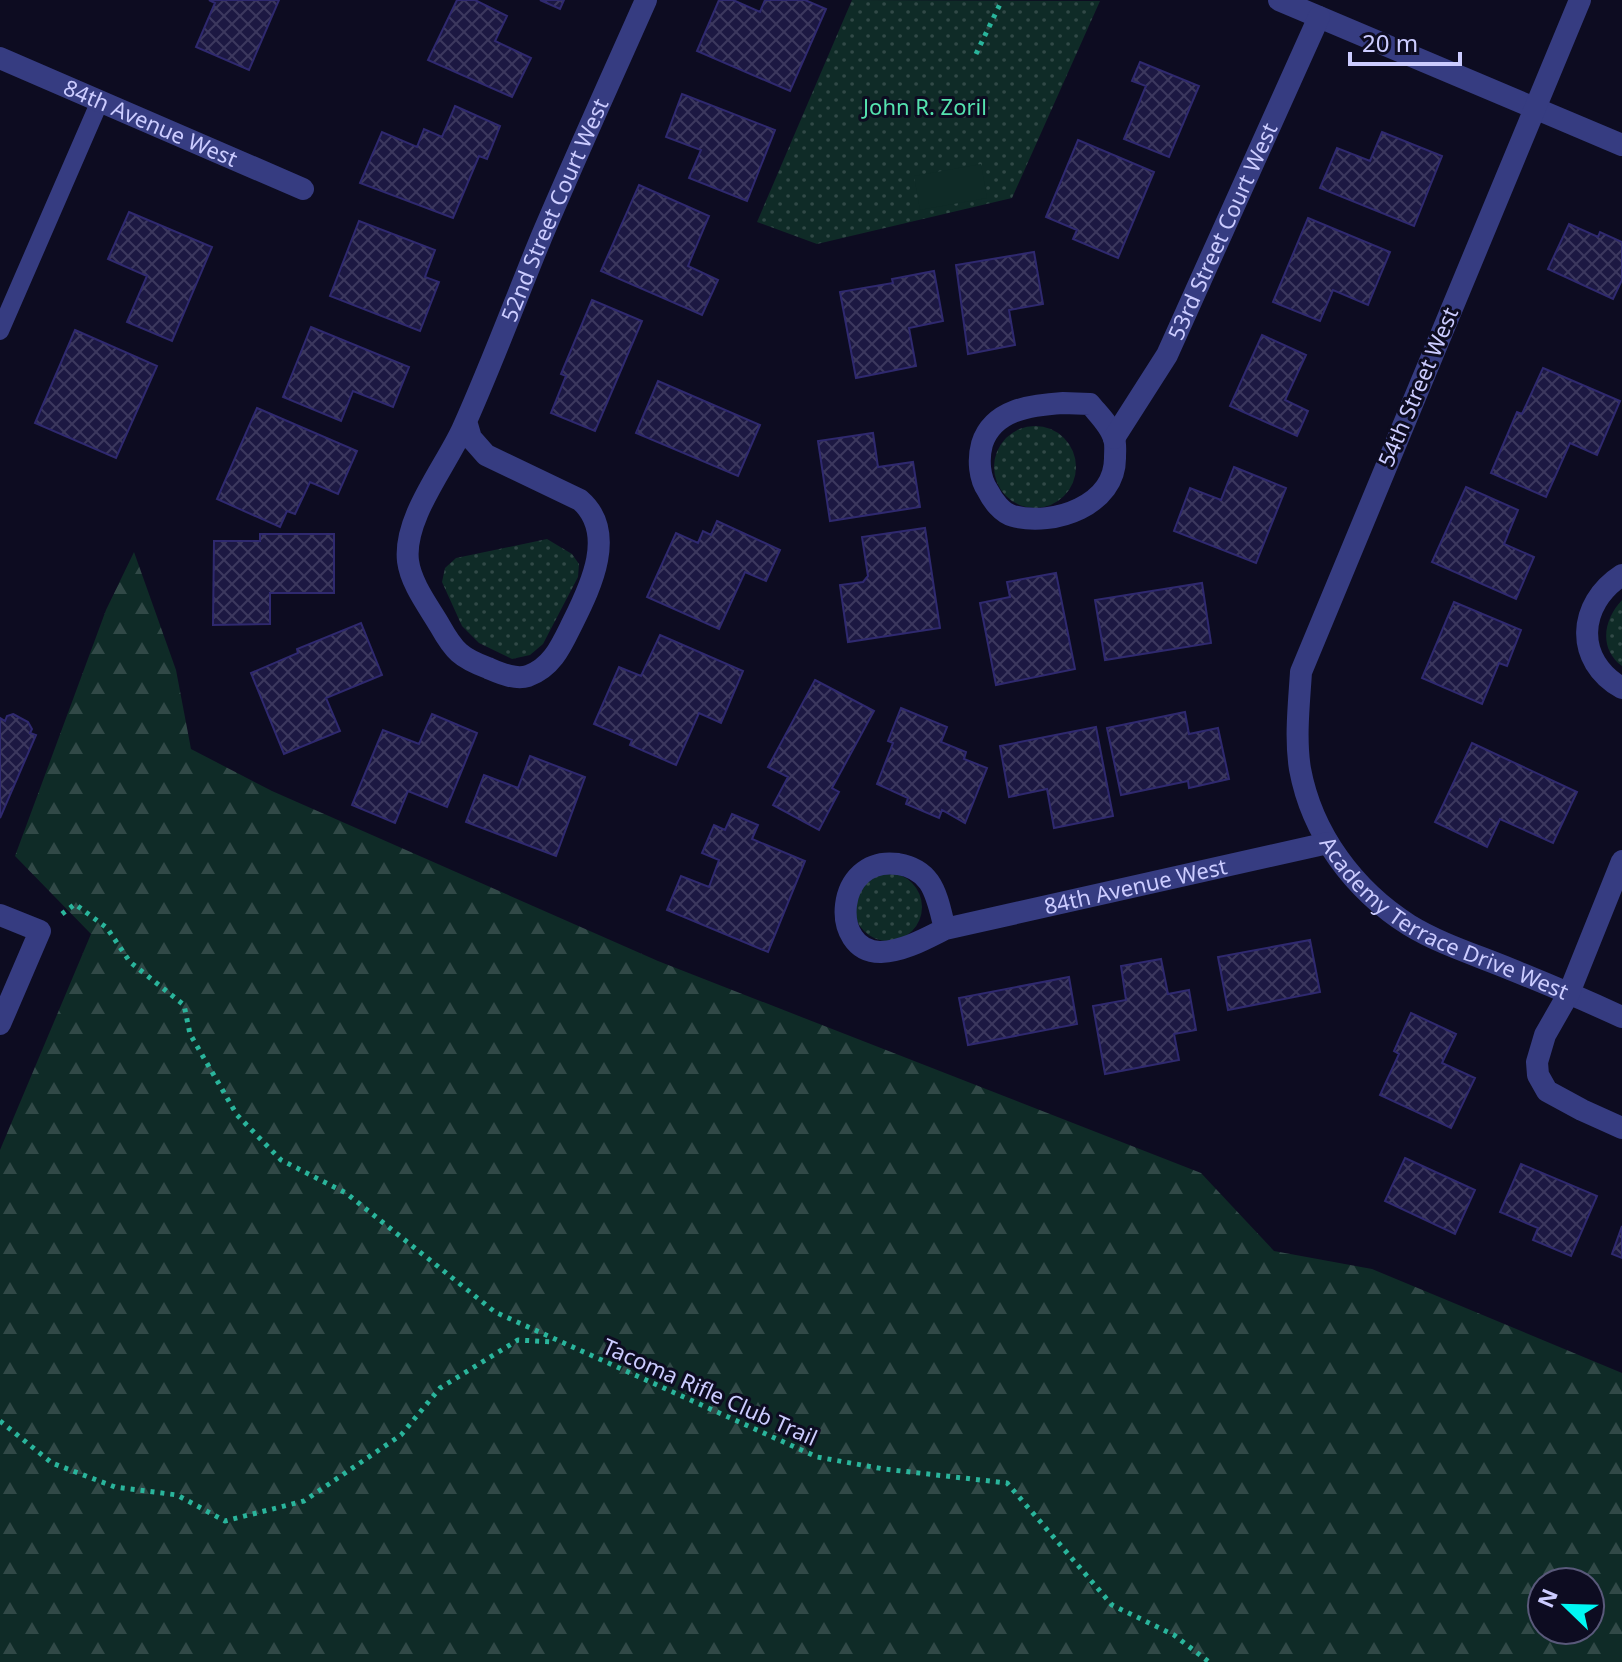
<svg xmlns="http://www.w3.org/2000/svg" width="1622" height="1662" font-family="'Noto Sans',sans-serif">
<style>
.grass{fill:url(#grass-dots)}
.forest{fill:url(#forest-firs);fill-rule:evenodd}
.pitch{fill:#0f2b27}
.building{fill:url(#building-cross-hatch);stroke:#2f296f;stroke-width:2}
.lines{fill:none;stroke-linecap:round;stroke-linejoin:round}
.path{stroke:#2ab59c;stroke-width:5;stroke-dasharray:4 6;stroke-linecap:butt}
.service{stroke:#363c81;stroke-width:18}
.minor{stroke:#363c81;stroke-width:22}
.labels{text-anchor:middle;stroke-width:6;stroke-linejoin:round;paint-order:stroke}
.park-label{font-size:22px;fill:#55e2af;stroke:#0d0c21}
.street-label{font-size:22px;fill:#ccf;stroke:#0d0c21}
</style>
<defs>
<pattern id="grass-dots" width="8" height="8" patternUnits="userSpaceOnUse" patternTransform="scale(2)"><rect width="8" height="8" fill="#0f2b27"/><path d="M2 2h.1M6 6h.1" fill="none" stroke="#314947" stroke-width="1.8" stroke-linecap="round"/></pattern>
<pattern id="forest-firs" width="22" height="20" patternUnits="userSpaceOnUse" patternTransform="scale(2)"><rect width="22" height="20" fill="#0f2b27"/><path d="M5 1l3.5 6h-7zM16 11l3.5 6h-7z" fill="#314947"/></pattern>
<pattern id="building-cross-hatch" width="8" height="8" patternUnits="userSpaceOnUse" patternTransform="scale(2)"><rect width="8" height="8" fill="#1c1842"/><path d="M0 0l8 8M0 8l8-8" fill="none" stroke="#3c385e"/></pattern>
</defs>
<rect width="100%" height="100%" fill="#0d0c21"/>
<!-- grass -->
<path class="grass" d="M852,0L1100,1L1012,198L817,244L757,222Z
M994 467a41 41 0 1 1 82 0a41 41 0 1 1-82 0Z
M547,539L572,554L579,564L578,577L543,644L530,655L512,659L479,643L462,626L442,582L445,568L456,558Z
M1622,600V666C1598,648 1604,619 1622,600Z
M854 907a34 34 0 1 1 68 0a34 34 0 1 1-68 0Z"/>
<!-- forest -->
<path class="forest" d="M134,552L176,670L191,749L272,791L658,961L1201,1173L1274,1251L1372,1269L1622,1373V1662H0V1150L91,934L15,856L106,610ZM1542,1582H1590V1630H1542Z"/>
<!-- pitch -->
<path class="pitch" d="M981,164L987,198L920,210L914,176Z"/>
<!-- building -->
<path class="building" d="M209,0H279L249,70L196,47L215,3Z
M457,0H475L507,16L495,41L531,58L512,97L428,60Z
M540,0H564L560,9Z
M719,0H733L760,12L765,0H805L826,9L790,91L697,51Z
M1140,62L1199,86L1169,157L1124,139L1146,86L1132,81Z
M682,94L775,130L747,201L689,178L701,150L666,137Z
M455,106L500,126L487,159L479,156L453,218L360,183L382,132L417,147L424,129L442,137Z
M1382,132L1442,156L1414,226L1320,188L1337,148L1370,161Z
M1078,140L1154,172L1118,258L1073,239L1077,230L1046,217Z
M639,185L709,216L688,266L718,280L702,315L601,271Z
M129,212L212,247L172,341L127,322L147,276L108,259Z
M1308,218L1390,252L1368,305L1333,290L1320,321L1273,302Z
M359,221L435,250L425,277L439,282L420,331L330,296Z
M1569,224L1598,237L1600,232L1622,242V280L1613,299L1548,269Z
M1034,252L1043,304L1009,310L1015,345L968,354L956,265Z
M934,271L943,321L909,328L916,366L856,378L840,292L893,283L892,279Z
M592,300L642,321L595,431L551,413L566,376L561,374Z
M311,327L409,367L393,407L353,391L341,421L283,397Z
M75,330L157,366L116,458L35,423Z
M1262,335L1306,355L1285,400L1308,411L1297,436L1230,406Z
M1543,368L1620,401L1597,455L1570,443L1546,497L1491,473L1517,412L1522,414Z
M658,381L760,425L738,476L636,433Z
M257,408L357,451L338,494L310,482L295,514L287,511L280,527L217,499Z
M873,433L878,467L913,462L920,507L830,521L818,441Z
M1234,467L1286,488L1256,563L1174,531L1190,488L1221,500Z
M1466,487L1518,510L1504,544L1534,557L1516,599L1432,562Z
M717,521L780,550L766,581L745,572L719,629L647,597L676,533L698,543L703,531L711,535Z
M925,528L940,628L848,642L840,585L863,582L868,576L862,537Z
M260,534H334V593H270V624L213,625L214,541H260Z
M1056,573L1075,669L996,685L980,603L1010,597L1007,582Z
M1202,583L1211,643L1105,660L1095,600Z
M1454,602L1521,630L1507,666L1499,663L1482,704L1422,678Z
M361,623L382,675L326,698L340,731L284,754L251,673L298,653L297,649Z
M660,635L743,671L721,723L699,713L676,765L630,745L632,740L594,724L619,667L641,676Z
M815,680L874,711L832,788L839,792L819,830L773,805L788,777L768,767Z
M901,708L947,727L941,742L966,752L964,759L987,768L965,823L942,810L939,818L906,804L908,798L877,784L893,743L888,741Z
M1185,712L1189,734L1218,728L1229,779L1189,788L1188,781L1121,795L1107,728Z
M13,714L28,722L32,729L30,733L36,735L0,818V718L5,721L7,716Z
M432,714L477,733L447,807L408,791L395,823L352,805L383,730L419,744Z
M1096,727L1113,816L1054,828L1047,789L1009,797L1000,746Z
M1472,743L1577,792L1553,843L1500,819L1487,847L1435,822Z
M530,756L585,777L556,856L466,822L484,775L518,788Z
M732,814L758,825L752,839L805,861L768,952L667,910L681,876L709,887L719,860L702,853L714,825L725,830Z
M1310,940L1320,992L1228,1010L1218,957Z
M1161,959L1168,994L1189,990L1196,1030L1174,1034L1179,1060L1105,1074L1093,1006L1126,1000L1121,966Z
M1069,977L1077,1024L968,1045L959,998Z
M1411,1013L1456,1034L1442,1063L1475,1078L1451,1128L1380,1095L1399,1054L1394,1051Z
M1405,1158L1475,1190L1455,1234L1385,1201Z
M1521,1164L1597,1196L1571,1256L1533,1240L1538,1228L1500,1212Z
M1622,1226V1258L1612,1254Z"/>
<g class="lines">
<!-- path -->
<path class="path" d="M976,54L1002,0
M62,914L75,904L107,928L130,962L184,1005L190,1034L237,1115L281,1160L346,1193L495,1312L817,1457L884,1469L1007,1483L1112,1605L1174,1635L1209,1662
M0,1421L52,1463L115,1487L177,1495L225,1521L304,1501L401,1435L440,1388L518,1340L554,1342"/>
<!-- service -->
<path class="service" d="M0,331L100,101"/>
<!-- minor -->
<g class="minor">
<path d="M1279,0L1622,145"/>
<path id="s1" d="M1580,0L1301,672C1299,704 1295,738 1300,769C1312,834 1354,890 1409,925C1440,944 1476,955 1510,969C1547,984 1585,1000 1622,1017"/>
<path id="s2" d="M0,58L303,189"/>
<path d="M1063,403L1090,404C1098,414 1111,426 1114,439C1116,444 1115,452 1115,457C1116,505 1054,527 1013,516C1002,513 993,501 988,491C979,478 978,459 982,444C993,409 1032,405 1063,403Z"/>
<path id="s3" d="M466,421L471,438L486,455L580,500C617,532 591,586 573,622C562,644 553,667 528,676C515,680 500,673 488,668C461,658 454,651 440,626C429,607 411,584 408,561C403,518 446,466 463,428C491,366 515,301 541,238C575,158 611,79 646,0"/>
<path id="s4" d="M1114,438L1167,355L1319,17"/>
<path d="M1622,575C1577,604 1574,661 1622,688"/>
<path d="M1622,861L1569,993L1545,1035L1537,1062L1538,1075L1547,1091L1582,1110L1622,1128"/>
<path d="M0,915L40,931L0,1024"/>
<path id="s5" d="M945,929C941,914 938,895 929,882C922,872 910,866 898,864C834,855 829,953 881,952C904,951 925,939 945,929L1328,843"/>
</g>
</g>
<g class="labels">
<!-- park labels -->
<g class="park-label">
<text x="925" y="115">John R. Zoril</text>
</g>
<!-- street labels -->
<g class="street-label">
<text dy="8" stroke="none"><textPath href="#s2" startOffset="164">84th Avenue West</textPath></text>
<text dy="8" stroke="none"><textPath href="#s3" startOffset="912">52nd Street Court West</textPath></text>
<text dy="8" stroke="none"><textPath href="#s4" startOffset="234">53rd Street Court West</textPath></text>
<text transform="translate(1418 387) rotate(-67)" y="8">54th Street West</text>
<text dy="8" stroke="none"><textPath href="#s5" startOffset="492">84th Avenue West</textPath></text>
<text dy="8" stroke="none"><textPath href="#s1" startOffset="1046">Academy Terrace Drive West</textPath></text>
<text transform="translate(710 1392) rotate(24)" y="8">Tacoma Rifle Club Trail</text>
</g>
</g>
<!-- north arrow -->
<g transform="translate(1566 1606) rotate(293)"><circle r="38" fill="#0d0c21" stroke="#59597a" stroke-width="2"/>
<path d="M0-6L14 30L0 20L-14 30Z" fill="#00f7f3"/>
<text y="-12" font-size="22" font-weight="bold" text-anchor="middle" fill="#ccccff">N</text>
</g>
<!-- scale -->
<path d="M1350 52v12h110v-12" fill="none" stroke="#ccccff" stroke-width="4"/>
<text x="1362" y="52" font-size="24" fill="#ccccff" stroke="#0d0c21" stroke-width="6" paint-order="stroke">20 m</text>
</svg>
